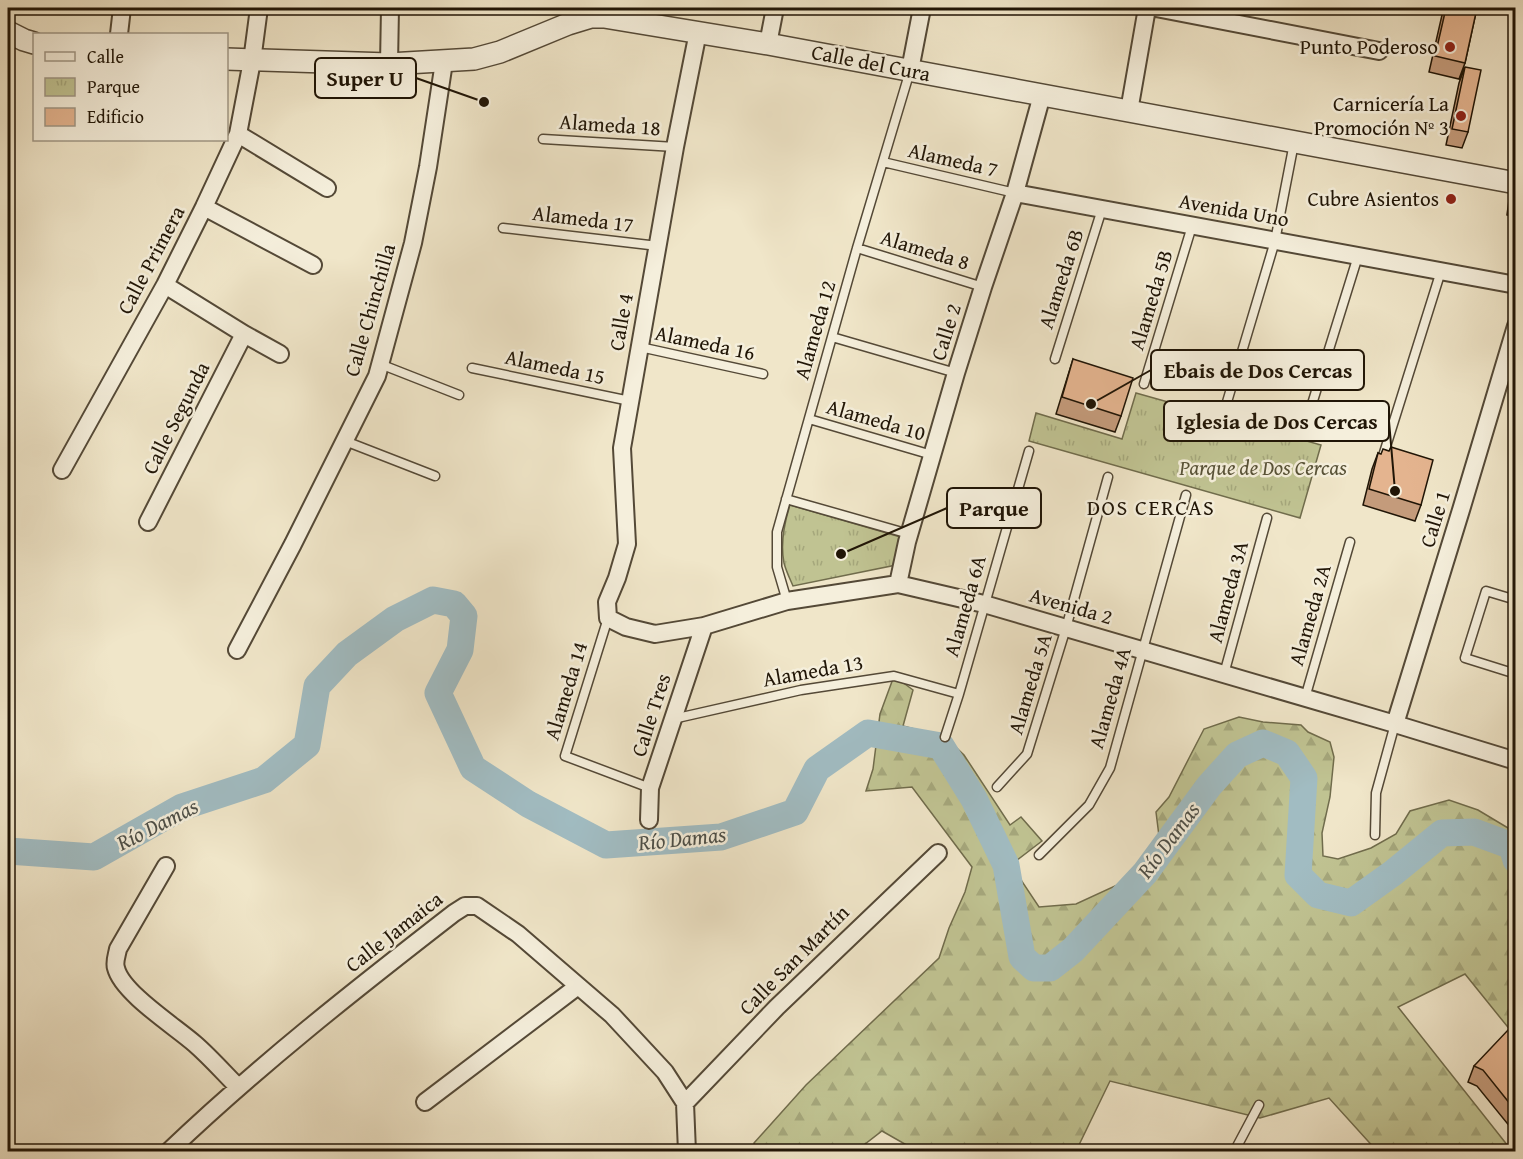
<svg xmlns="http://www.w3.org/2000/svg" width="1523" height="1159" font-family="'Gentium Book Plus',serif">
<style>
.forest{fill:url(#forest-firs);stroke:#706c4c;stroke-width:1.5}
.park{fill:url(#park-tufts);stroke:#706c4c;stroke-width:1.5}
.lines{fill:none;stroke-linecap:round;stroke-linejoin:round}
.river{stroke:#a1bcc2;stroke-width:27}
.service-casing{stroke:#544937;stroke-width:11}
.minor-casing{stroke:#544937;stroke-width:20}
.tertiary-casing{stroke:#544937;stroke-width:24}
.service{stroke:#f5efdc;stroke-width:8}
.minor{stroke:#f5efdc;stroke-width:16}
.tertiary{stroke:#f5efdc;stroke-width:21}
.wall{fill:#c49b7b;stroke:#201506;stroke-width:1.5}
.building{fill:#e4b48f;stroke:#201506;stroke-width:1.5}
.poi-dot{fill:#8f2418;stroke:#f5efdc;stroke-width:2}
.labels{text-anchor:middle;stroke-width:5;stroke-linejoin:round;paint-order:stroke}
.poi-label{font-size:21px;fill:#201506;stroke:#f5efdc;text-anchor:end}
.street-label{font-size:21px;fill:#201506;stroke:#f5efdc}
.park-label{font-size:21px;font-style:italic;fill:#585237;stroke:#f5efdc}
.neighbourhood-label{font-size:22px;letter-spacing:1.5px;fill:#201506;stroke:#f5efdc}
.water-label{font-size:22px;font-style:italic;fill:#4d4f48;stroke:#f5efdc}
.leader{fill:none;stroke:#201506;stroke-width:2}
.callout-dot{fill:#201506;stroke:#f5efdc;stroke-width:2}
.callout{fill:#f5efdc;stroke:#201506;stroke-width:2}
.callout-label{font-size:22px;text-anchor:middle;font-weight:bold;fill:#201506}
</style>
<defs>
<pattern id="forest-firs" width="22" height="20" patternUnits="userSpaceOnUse" patternTransform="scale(1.5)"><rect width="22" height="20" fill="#c0c392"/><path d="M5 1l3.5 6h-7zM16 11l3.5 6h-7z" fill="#a5a77c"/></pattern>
<pattern id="park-tufts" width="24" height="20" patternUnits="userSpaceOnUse" patternTransform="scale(1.5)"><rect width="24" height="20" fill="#c0c392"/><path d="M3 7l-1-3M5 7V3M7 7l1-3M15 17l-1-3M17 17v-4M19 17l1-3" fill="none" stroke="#a5a77c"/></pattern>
</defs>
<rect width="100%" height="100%" fill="#f0e6c9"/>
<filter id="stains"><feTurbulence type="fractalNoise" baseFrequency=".00333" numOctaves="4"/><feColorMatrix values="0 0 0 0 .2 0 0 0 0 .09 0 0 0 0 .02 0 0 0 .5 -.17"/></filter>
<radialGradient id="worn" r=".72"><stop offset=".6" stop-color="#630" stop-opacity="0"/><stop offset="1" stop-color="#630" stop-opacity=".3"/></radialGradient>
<!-- forest -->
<path class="forest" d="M894,676L913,690L903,726L945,737L964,755L1010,825L1021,817L1042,841L1016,861L1019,877L1039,907L1076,904L1126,881L1159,836L1156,812L1169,797L1204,729L1239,717L1263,722L1301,725L1308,732L1330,742L1334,757L1330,797L1322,833L1323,856L1338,859L1371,848L1396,834L1410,811L1449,800L1478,810L1508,828L1515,830V1036L1465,974L1398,1007L1512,1151H1377L1329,1098L1260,1118L1110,1081L1076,1151H917L882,1131L856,1151H755L754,1143L806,1085L939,958L949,928L965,892L972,867L912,787L866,791L873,769L880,714Z"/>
<!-- park -->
<path class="park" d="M1136,393L1321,445L1300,518L1029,441L1036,413L1122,439Z
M790,505L904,538L896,565L793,586C790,579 786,571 784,563C780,543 784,524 790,505Z"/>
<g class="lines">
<!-- river -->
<path class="river" d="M8,851L94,857L182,807L264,780L307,745L317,686L347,654L395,619L433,600L454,604L464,616L460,650L438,693L473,768L528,804L606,845L721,837L795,812L817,769L868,733L941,746L974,799L1006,865L1022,957L1034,968H1050L1073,950L1145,873L1209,786L1237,755L1263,743L1287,753L1304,778L1298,875L1318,895L1351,903L1393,873L1442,833L1474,832L1512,846L1516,860"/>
<!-- service casing -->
<g class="service-casing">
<path id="service" d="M543,139L675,147
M883,162L1015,193
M503,228L658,246
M857,248L983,287
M832,337L956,373
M640,347L763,374
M1055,359L1102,209
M380,364L459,395
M472,368L630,401
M1144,384L1192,226
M1224,412L1275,241L1294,143
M809,419L932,455
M1303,433L1358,256
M345,441L435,476
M1383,456L1441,271
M786,499L909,534
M1516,507L1514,511H1516
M1516,600L1486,591L1465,658L1516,674
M787,601L777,567V532L857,248L910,71
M608,618L565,756L650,788
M1224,674L1267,518
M1305,698L1350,542
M673,719L801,690L894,676L959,694
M945,737L959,694L1029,451
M997,787L1027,754L1066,628L1108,477
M1375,835L1376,793L1395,724
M1039,855L1089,805L1110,768L1186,495
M1234,1152L1259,1105"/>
</g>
<!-- minor casing -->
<g class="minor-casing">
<path id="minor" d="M1156,8L1379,51
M698,32L675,147L622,448L627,544L617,578L607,602L608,618L626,627L655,634L704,626L787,601L898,584L984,604L1395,724L1516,761
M119,34L122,8
M768,44L775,8
M389,64L390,8
M910,70L922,8
M1129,111L1147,8
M238,134L327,188
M1015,193L1516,285
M204,207L313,265
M165,285L244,334L280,354
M62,470L165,285L204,207L238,134L252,61L259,8
M148,522L244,334
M898,584L907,542L956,373L983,287L1015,193L1042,95
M237,650L293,544L377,376L413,243L428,167L444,62
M1395,724L1461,510L1516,326
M649,820L650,788L704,626
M166,866L118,949C117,955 114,962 116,968C122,993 176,1027 195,1044C210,1057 224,1073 238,1087
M425,1102L578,986
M685,1103L777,1007L938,853
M168,1152C258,1066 356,989 454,913L465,906H477L518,934L612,1015L665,1072L685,1103L687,1152"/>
</g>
<!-- tertiary casing -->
<g class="tertiary-casing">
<path id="tertiary" d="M8,32L24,40L34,43
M226,59L389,64L474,59L500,52L568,24L591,17H604L768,44L1516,183"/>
</g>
<!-- service -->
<use href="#service" class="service"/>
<!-- minor -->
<use href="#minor" class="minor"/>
<!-- tertiary -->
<use href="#tertiary" class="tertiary"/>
</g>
<!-- wall -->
<path class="wall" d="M1445,8H1477L1465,63L1459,79L1429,72L1442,15Z
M1465,67L1468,132L1462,148L1446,145L1459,83Z
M1513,189H1515V217L1507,215L1509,200Z
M1073,359L1121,416L1115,432L1056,414Z
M1378,453L1421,505L1415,521L1363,505L1372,469Z
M1515,1038V1133L1477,1086L1468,1082L1474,1066Z"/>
<!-- building -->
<path class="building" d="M1446,8H1477L1465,63L1435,56Z
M1465,67L1481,70L1468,132L1452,129Z
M1513,189H1515V205H1511Z
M1073,359L1133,378L1121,416L1062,397Z
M1391,447L1433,460L1421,505L1369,489L1378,453L1381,454L1383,449L1389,451Z
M1508,1030L1515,1038V1110L1483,1070L1474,1066Z"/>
<!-- markers -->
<g class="poi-dot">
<circle cx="1450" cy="47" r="6"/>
<circle cx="1461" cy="116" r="6"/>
<circle cx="1451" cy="199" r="6"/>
</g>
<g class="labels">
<!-- poi labels -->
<g class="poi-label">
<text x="1438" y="54">Punto Poderoso</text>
<text x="1449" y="111">Carnicería La<tspan x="1449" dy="24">Promoción Nº 3</tspan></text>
<text x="1439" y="206">Cubre Asientos</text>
</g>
<!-- street labels -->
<g class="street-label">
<text transform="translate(871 63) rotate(11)" y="7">Calle del Cura</text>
<text transform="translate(610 125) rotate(4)" y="7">Alameda 18</text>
<text transform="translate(953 160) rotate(13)" y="7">Alameda 7</text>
<text transform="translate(1234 210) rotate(10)" y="7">Avenida Uno</text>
<text transform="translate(583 219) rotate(7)" y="7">Alameda 17</text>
<text transform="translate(925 250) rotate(17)" y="7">Alameda 8</text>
<text transform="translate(151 260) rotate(-62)" y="7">Calle Primera</text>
<text transform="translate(1061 279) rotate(-72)" y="7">Alameda 6B</text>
<text transform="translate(1151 300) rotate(-73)" y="7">Alameda 5B</text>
<text transform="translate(370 310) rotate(-74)" y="7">Calle Chinchilla</text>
<text transform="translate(621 322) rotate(-80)" y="7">Calle 4</text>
<text transform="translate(815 330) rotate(-74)" y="7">Alameda 12</text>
<text transform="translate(946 332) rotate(-73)" y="7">Calle 2</text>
<text transform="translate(705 343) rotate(12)" y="7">Alameda 16</text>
<text transform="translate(555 367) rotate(12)" y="7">Alameda 15</text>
<text transform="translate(176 418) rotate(-63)" y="7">Calle Segunda</text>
<text transform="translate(876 420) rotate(16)" y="7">Alameda 10</text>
<text transform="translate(1435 519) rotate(-73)" y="7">Calle 1</text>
<text transform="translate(1228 592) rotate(-75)" y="7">Alameda 3A</text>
<text transform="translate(965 606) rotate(-74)" y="7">Alameda 6A</text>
<text transform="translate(1071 606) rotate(16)" y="7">Avenida 2</text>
<text transform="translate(1310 615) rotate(-74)" y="7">Alameda 2A</text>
<text transform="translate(813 671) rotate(-10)" y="7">Alameda 13</text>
<text transform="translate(1030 684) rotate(-73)" y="7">Alameda 5A</text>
<text transform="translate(566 691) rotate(-73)" y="7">Alameda 14</text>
<text transform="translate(1110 698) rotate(-74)" y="7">Alameda 4A</text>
<text transform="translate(651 715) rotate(-72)" y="7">Calle Tres</text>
<text transform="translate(394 932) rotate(-38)" y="7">Calle Jamaica</text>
<text transform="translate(794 960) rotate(-45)" y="7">Calle San Martín</text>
</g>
<!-- park labels -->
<g class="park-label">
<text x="1263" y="475">Parque de Dos Cercas</text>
</g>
<!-- neighbourhood labels -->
<g class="neighbourhood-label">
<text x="1151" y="515">DOS CERCAS</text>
</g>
<!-- water labels -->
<g class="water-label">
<text transform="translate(157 824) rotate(-27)" y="8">Río Damas</text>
<text transform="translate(682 838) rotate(-6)" y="8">Río Damas</text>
<text transform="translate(1168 840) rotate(-53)" y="8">Río Damas</text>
</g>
</g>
<!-- callouts -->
<path class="leader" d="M484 102L416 78M1091 404L1151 370M1395 491L1389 421M841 554L947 508"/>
<g class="callout-dot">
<circle cx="484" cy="102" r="6"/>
<circle cx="1091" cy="404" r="6"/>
<circle cx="1395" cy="491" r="6"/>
<circle cx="841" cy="554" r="6"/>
</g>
<g class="callout">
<rect x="315" y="58" width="101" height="40" rx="6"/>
<rect x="1151" y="350" width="213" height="40" rx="6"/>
<rect x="1164" y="401" width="225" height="40" rx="6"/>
<rect x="947" y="488" width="94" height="40" rx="6"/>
</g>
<g class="callout-label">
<text x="365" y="86">Super U</text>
<text x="1258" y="378">Ebais de Dos Cercas</text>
<text x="1277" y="429">Iglesia de Dos Cercas</text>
<text x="994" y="516">Parque</text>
</g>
<!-- margin -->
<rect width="1523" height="1159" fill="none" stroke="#f0e6c9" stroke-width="30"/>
<rect x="9" y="9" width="1505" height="1141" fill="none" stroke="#201506" stroke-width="3"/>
<rect x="15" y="15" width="1493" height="1129" fill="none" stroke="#201506" stroke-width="1.5"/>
<!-- legend -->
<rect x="33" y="33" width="195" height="108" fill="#f5efdc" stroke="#a09886" stroke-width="1.5"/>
<rect x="45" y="52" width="30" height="9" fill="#f5efdc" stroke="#a09886" stroke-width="1.5"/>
<text x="87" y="63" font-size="18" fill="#201506">Calle</text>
<rect x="45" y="78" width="30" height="18" fill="url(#park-tufts)" stroke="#a09886" stroke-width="1.5"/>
<text x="87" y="93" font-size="18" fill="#201506">Parque</text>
<rect x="45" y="108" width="30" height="18" fill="#e4b48f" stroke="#a09886" stroke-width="1.5"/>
<text x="87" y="123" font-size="18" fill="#201506">Edificio</text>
<rect width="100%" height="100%" filter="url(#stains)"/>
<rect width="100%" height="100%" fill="url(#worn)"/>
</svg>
